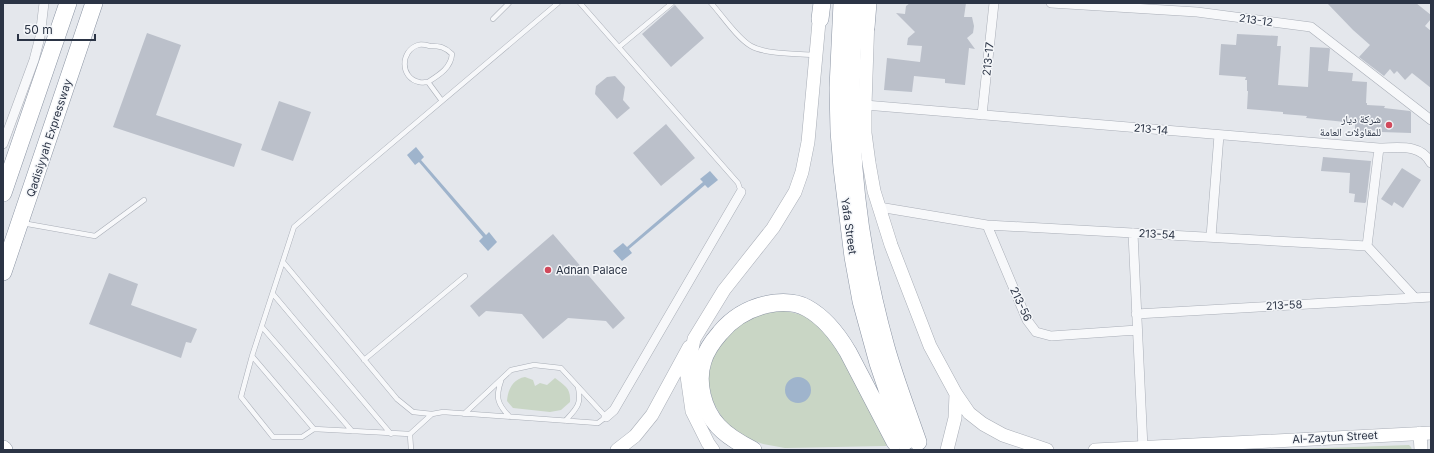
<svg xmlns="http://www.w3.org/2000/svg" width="1434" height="453" font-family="Inter,'Noto Naskh Arabic',sans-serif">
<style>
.green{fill:#c9d6c5}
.water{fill:#9fb4cc}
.building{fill:#bbc0ca}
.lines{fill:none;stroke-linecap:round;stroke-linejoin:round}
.lane-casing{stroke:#a9aeb7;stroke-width:5.5}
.street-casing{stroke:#a9aeb7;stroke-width:10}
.secondary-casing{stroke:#a9aeb7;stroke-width:14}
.highway-casing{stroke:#8b94a3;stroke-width:18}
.lane{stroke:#f7f8fa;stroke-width:4.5}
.street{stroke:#f7f8fa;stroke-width:9}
.secondary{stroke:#fff;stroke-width:13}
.highway{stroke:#fff;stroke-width:17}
.poi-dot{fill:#d1495b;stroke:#f4f6f9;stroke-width:1.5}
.labels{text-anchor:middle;stroke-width:3;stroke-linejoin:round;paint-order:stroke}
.street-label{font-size:11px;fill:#2b3445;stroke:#f4f6f9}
.poi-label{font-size:11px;fill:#2b3445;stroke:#f4f6f9;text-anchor:end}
</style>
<rect width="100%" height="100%" fill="#e4e7ec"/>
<!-- green -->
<path class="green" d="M778,310L790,312L806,316L831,337L887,445L886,446L785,448L763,444L749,439L736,432L726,424L713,402L709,386V372L713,357L728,334L751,317Z
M525,377L533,380L535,386L540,383L547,385L555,378C565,386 571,388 570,402L561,410L550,412L513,408L507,401C508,389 513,379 525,377Z
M1409,445L1411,447L1412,450H1270Z"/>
<!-- water -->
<path class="water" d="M416,147L424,157L421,160L486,235L489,232L497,242L488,251L479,241L483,237L419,162L415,165L407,155Z
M710,171L718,180L708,188L705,185L629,249L632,253L622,261L613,251L623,243L627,247L703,182L700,179Z
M785 390a13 13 0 1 1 26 0a13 13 0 1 1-26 0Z"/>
<!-- building -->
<path class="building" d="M910,3H966L964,17H972L974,26L973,33L967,38L975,49L969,48L965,85L945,83V79L914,76L912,92L884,90L887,58L920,62L922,46L907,45L908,38L915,32L896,13L905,14L906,6Z
M1327,3H1416L1431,15V19L1425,26L1431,31V88L1412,73L1405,80L1397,71L1394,74L1390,69L1384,76L1359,57L1370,45L1353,30Z
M675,5L704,38L671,67L642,34Z
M147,33L181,45L156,115L242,144L234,167L113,127Z
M1237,34L1278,36L1277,46H1281L1278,85L1308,87L1310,47L1329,48L1330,49L1328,71L1353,73L1352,81L1367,82L1366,103H1367V105L1385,106L1384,108L1410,111L1411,112V133L1381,132V131L1365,130V132L1355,131V123L1306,118L1307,116L1283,114V112L1247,109L1248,91H1247V80H1245L1246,77L1219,75L1221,44L1236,45Z
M615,76L625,87L623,100L630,108L617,119L595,94L596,86L607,77Z
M279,101L311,112L293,161L261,150Z
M666,124L695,158L661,186L633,153Z
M1323,157L1371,161L1366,202L1365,203L1354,202L1355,194L1349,193L1350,173L1321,171Z
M1402,168L1421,180L1403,208L1394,202L1392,206L1381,199Z
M553,234L625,318L613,329L606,321L568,318L543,339L522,314L486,311L479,317L470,306Z
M109,273L138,284L131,305L197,329L191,343L186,342L181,358L89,324Z"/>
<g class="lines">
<!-- lane casing -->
<g class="lane-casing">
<path id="lane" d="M580,3L738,183L741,192
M711,3C722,15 737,38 751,46C765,54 797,54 814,55
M493,19L509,3
M619,47L672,3
M428,82C439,75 451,68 452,54C445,47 440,46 430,46C426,45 421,44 418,45C400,51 400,78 419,82C421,83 425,82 428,82L442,101
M22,223L95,236L144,200
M283,262L397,399L413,412L432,414
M273,294L391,434
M262,327L352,431
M252,356L314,429L410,434L432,414L443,412L598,423L606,417L561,368L534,365L511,370L464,414
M364,360L465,276
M501,381C495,398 498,405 510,417
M565,421C576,409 582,405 578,387
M314,429L302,437H273L241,397L242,393L252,356L294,227L352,177L558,3
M410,434L411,450"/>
</g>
<!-- street casing -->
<g class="street-casing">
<path id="street" d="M1051,3L1197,12L1311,27L1431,120
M865,105L1379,148C1398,148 1420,143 1431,163
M982,115L994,3
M3,144L34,60L40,37L44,3
M879,207L987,225L1367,246L1415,298
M987,225L1027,320L1036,332L1051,336L1137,330
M1133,233L1143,448
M1211,237L1219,135
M1367,246L1379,148
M1136,314L1431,297
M606,417L614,410L741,192"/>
</g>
<!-- secondary casing -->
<g class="secondary-casing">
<path id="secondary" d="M868,17L865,105V133L869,163L874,191L891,245L930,346L956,394L969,413L983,424L1003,435L1047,450
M1420,433L1421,450
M617,450L635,436L652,415L689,347
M713,450L708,443L692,411L687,376L694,339L724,290L773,228L795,192L802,172L808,142L820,11
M947,450L955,418L956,394
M1095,450L1431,433"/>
</g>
<!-- highway casing -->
<g class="highway-casing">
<path id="highway" d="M842,3L838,88L839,131L842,168L853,257L861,301L878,363L905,442
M855,3C852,47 850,92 852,136C855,207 867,279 886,347C895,379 907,410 918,442
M820,19L822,3
M866,27L868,3
M3,193L68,3
M3,272L94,3
M3,449L4,450
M753,450C741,444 728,437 718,426C703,410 696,382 703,361C706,351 713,341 720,333C734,316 753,306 775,303C785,302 798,303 807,308C825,318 838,335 848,352L895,442"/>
</g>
<!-- lane -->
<use href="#lane" class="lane"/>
<!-- street -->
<use href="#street" class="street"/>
<!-- secondary -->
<use href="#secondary" class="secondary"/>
<!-- highway -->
<use href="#highway" class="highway"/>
</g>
<!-- markers -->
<g class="poi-dot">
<circle cx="1389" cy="125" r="4"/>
<circle cx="548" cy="270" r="4"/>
</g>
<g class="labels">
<!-- street labels -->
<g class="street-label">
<text transform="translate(1256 20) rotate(8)" y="4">213-12</text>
<text transform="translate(988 59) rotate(-84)" y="4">213-17</text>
<text transform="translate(1151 129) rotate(5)" y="4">213-14</text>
<text transform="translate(49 138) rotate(-72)" y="4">Qadisiyyah Expressway</text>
<text transform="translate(849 226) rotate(82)" y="4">Yafa Street</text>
<text transform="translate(1157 234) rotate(3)" y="4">213-54</text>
<text transform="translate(1021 304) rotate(65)" y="4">213-56</text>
<text transform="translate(1284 305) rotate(-3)" y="4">213-58</text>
<text transform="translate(1335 437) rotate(-3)" y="4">Al-Zaytun Street</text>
</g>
<!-- poi labels -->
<g class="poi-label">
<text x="1381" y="123">شركة ديار<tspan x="1381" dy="13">للمقاولات العامة</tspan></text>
<text x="556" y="274" text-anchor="start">Adnan Palace</text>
</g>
</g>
<!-- border -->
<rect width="1434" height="453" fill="none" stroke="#2b3445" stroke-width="8"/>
<!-- scale -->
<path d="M18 34v6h77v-6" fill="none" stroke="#2b3445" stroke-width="2"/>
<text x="24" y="34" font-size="12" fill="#2b3445" stroke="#f4f6f9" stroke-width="3" paint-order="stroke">50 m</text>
</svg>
